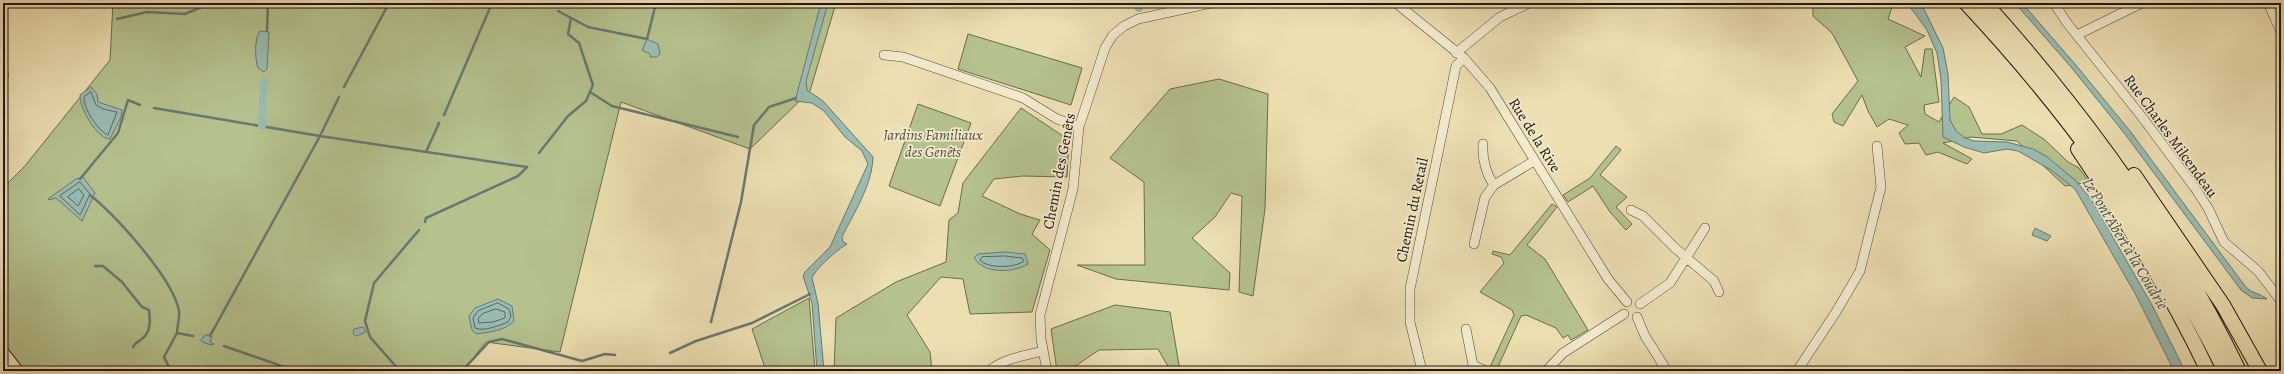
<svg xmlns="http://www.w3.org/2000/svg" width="2284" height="374" font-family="Alegreya,serif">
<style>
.green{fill:#b5c28e;stroke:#6a6c4e}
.water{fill:#9abcb3;stroke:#697971}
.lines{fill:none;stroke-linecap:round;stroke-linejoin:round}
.shore{stroke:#5c6860;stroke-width:1}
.stream{stroke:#697971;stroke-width:2.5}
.canal{stroke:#9abcb3;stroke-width:8}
.minor-casing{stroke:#524837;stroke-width:10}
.secondary-casing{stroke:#1f150e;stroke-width:14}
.trunk-casing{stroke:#1f150e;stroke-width:16}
.minor{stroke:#f3eacd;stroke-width:9}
.secondary{stroke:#f3eacd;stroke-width:12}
.trunk{stroke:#ecdfb2;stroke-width:14}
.labels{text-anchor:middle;stroke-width:3.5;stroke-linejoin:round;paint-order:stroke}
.park-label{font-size:15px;font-style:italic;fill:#54523b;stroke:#f3eacd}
.street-label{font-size:15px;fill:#1f150e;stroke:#f3eacd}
.water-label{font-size:16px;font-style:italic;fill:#4a4f48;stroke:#f3eacd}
</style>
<rect width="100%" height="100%" fill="#ecdfb2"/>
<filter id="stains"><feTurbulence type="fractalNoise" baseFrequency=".005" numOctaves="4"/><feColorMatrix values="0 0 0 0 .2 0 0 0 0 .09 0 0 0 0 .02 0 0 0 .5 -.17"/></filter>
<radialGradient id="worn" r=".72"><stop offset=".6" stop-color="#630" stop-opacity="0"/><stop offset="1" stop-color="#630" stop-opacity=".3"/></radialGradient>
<!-- green -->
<path class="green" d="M113,3H836L810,91L750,149L621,102L560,352L486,342L463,371H3V188L24,167L110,60Z
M1813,3H1889L1892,7L1888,19L1925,36L1905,47L1921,77L1925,49H1932L1939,102L1924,105L1925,114L1939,122L1954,97L1969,107L1982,134H2001L2022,125L2045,140L2068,162L2079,168L2089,182L2065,186L2017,141L1971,137L1943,143L1972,159L1967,164L1938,152L1926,155L1919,143L1905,144L1899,133L1908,125L1889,119L1877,127L1868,111L1862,95L1843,126L1834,122L1832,114L1858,81L1832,33L1813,16Z
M968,34L1082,68L1071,105L958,69Z
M1219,79L1268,94L1265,209L1253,296L1239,292L1242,196L1231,193L1215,217L1192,238L1230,273L1229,290L1116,279L1077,265H1145L1144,182L1110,158L1170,89Z
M918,104L971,123L940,206L889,186Z
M1021,108L1069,140L1067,177L1023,176L994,179L982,196L1020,214L1040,220L1032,234L1050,250L1032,312L970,314L963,279L941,277L907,315L930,352L932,371H834L836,318L896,282L946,262L949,220L958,213L963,183Z
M1616,146L1621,150L1600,175L1627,197L1616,207L1632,224L1626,230L1610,212L1593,186L1568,202L1563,195L1590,178Z
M1552,204L1557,207L1527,245L1545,259L1588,330L1571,340L1568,335L1563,338L1556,328L1526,315L1521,316L1497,369L1490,367L1514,315L1512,310L1480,292L1504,263L1501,257L1492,254L1493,251L1510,255Z
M809,298L815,371H766L752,329Z
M1115,305L1170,312L1180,371H1166L1170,370L1158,349L1099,350L1068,371H1057L1051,329Z"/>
<!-- water -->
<path class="water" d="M821,3H828L806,81L807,90L823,101L873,157C872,186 854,212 842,237L843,242L847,244C838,249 815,269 812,278L818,303L824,371H817L812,303L803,276L805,272L830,247L868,164L862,151L845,137L824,111L812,103L795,101Z
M1907,3H1921L1943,48L1948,74L1950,120L1956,131L1965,138L1974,141L2007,142L2033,149L2046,156L2075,180L2091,199L2152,305L2185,371H2174L2137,297L2075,189L2051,170L2018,151L2007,149L1984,153L1964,147L1943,137L1941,79L1937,53L1927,30Z
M2015,3H2022L2075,64L2130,131L2245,286C2252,294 2260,293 2267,299L2252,298L2241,290L2125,134L2071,67Z
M260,31L269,32L267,69L264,72L258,68C255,59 254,38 260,31Z
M647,39L658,44L660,54L657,57H650V54L642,50Z
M91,87L97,94L98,102L122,110L121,117L110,139C97,139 79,107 80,95Z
M83,177L95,193L82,221L56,198L49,200L48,199L76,179Z
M2035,228L2051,236L2047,241L2032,235Z
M1005,252L1025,254L1028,264C1013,273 984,274 974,258L978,254Z
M498,299L512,306L514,321C505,331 489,332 476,334L472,330L469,316L475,308Z
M363,327L366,332L356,336L353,334L354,329Z
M210,334L212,337L210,342L214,344L211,345L202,342L201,340L204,336Z"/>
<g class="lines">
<!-- shore -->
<path class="shore" d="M91,92L96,105L103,109L117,112L108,135C98,131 83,108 84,97Z
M80,182L90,194L80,215L60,196Z
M79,189L84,195L78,206L68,197Z
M1005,256L1022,258L1024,261C1015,268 988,269 980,260L982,257Z
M498,303L509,309L511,316L508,322C500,325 484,332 475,328L473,318L478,311Z
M496,309L505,312V318L493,322L479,323L478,319L482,314Z"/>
<!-- stream -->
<path class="stream" d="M538,3L544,6
M558,11L588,27L647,39L656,3
M117,19L147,12L185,14L211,3
M267,31L268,3
M344,87L389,3
M590,92L612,106L738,137
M339,97L320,136L527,167L518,176L426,218L425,222
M154,108L320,136L210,336
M444,115L492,3
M426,152L439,123
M539,153L568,116L586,101L593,85L579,43L568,34L571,18
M80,179L118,133L128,100L140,105
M90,195C116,216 173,278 179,311C180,318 177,326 177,333
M95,266H103L122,282L142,307L149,310C150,319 151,329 145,336C141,341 136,341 133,347
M711,322L741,202L754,125L769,107L796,98
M224,346L296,371
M670,353L696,341L752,323L810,294
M171,371L164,357L177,333L193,336
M400,371L370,337L365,321L374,283L419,230
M462,371L489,342L502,339L582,361L605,354L615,355"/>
<!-- canal -->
<path class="canal" d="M1139,8V3
M262,126L264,82"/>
<!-- minor casing -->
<g class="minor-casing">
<path id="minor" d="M1396,3L1464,58L1490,88L1608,279L1627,302
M2054,3L2067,23L2142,117L2195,188L2208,208L2224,242L2258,271L2281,301
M2268,3L2281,32
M2077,35L2142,3
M1456,53L1500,17L1529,3
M884,55L903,57L1023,98L1057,119L1079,127
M3,75H4
M1483,144C1482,158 1486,174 1494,185
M1631,210L1643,216L1675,248L1714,281L1719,292
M1474,244L1485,197L1494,185L1534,161
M1640,304L1670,283L1705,228
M1637,317L1645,336L1667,371
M1466,329L1473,365L1486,371
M989,371C1004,358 1024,356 1043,351
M1047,371L1041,339L1040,315L1073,189L1079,127L1105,48L1113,35L1124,26L1138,19L1211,3
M1422,371L1410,322V289L1456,66L1464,58
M1546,371L1563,353L1624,314
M1797,371L1836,312L1860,271L1881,187L1877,146"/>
</g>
<!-- secondary casing -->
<g class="secondary-casing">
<path id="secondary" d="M3,353L17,371"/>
</g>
<!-- trunk casing -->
<g class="trunk-casing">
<path id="trunk" d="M1966,3C2069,113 2158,236 2225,371
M1985,3C2085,114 2174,236 2239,371
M2078,149C2126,220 2171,293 2208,371
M2134,175L2223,305L2260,371"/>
</g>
<!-- minor -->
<use href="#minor" class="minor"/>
<!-- secondary -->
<use href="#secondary" class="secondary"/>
<!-- trunk -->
<use href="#trunk" class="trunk"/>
</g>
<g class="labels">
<!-- park labels -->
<g class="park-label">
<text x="933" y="140">Jardins Familiaux<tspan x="933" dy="17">des Genêts</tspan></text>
</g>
<!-- street labels -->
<g class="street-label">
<text transform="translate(1535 135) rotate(58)" y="5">Rue de la Rive</text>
<text transform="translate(2171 136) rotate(54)" y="5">Rue Charles Milcendeau</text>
<text transform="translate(1059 171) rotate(-79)" y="5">Chemin des Genêts</text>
<text transform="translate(1412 210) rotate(-78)" y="5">Chemin du Retail</text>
</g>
<!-- water labels -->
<g class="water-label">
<text transform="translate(2126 243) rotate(59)" y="6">Le Pont Abert à la Coudrie</text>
</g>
</g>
<!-- margin -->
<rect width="2284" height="374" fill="none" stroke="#ecdfb2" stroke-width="16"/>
<rect x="4" y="4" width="2276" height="366" fill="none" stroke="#1f150e" stroke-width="2"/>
<rect x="8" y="8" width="2268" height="358" fill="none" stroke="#1f150e"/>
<rect width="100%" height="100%" filter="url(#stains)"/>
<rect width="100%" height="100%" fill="url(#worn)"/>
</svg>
